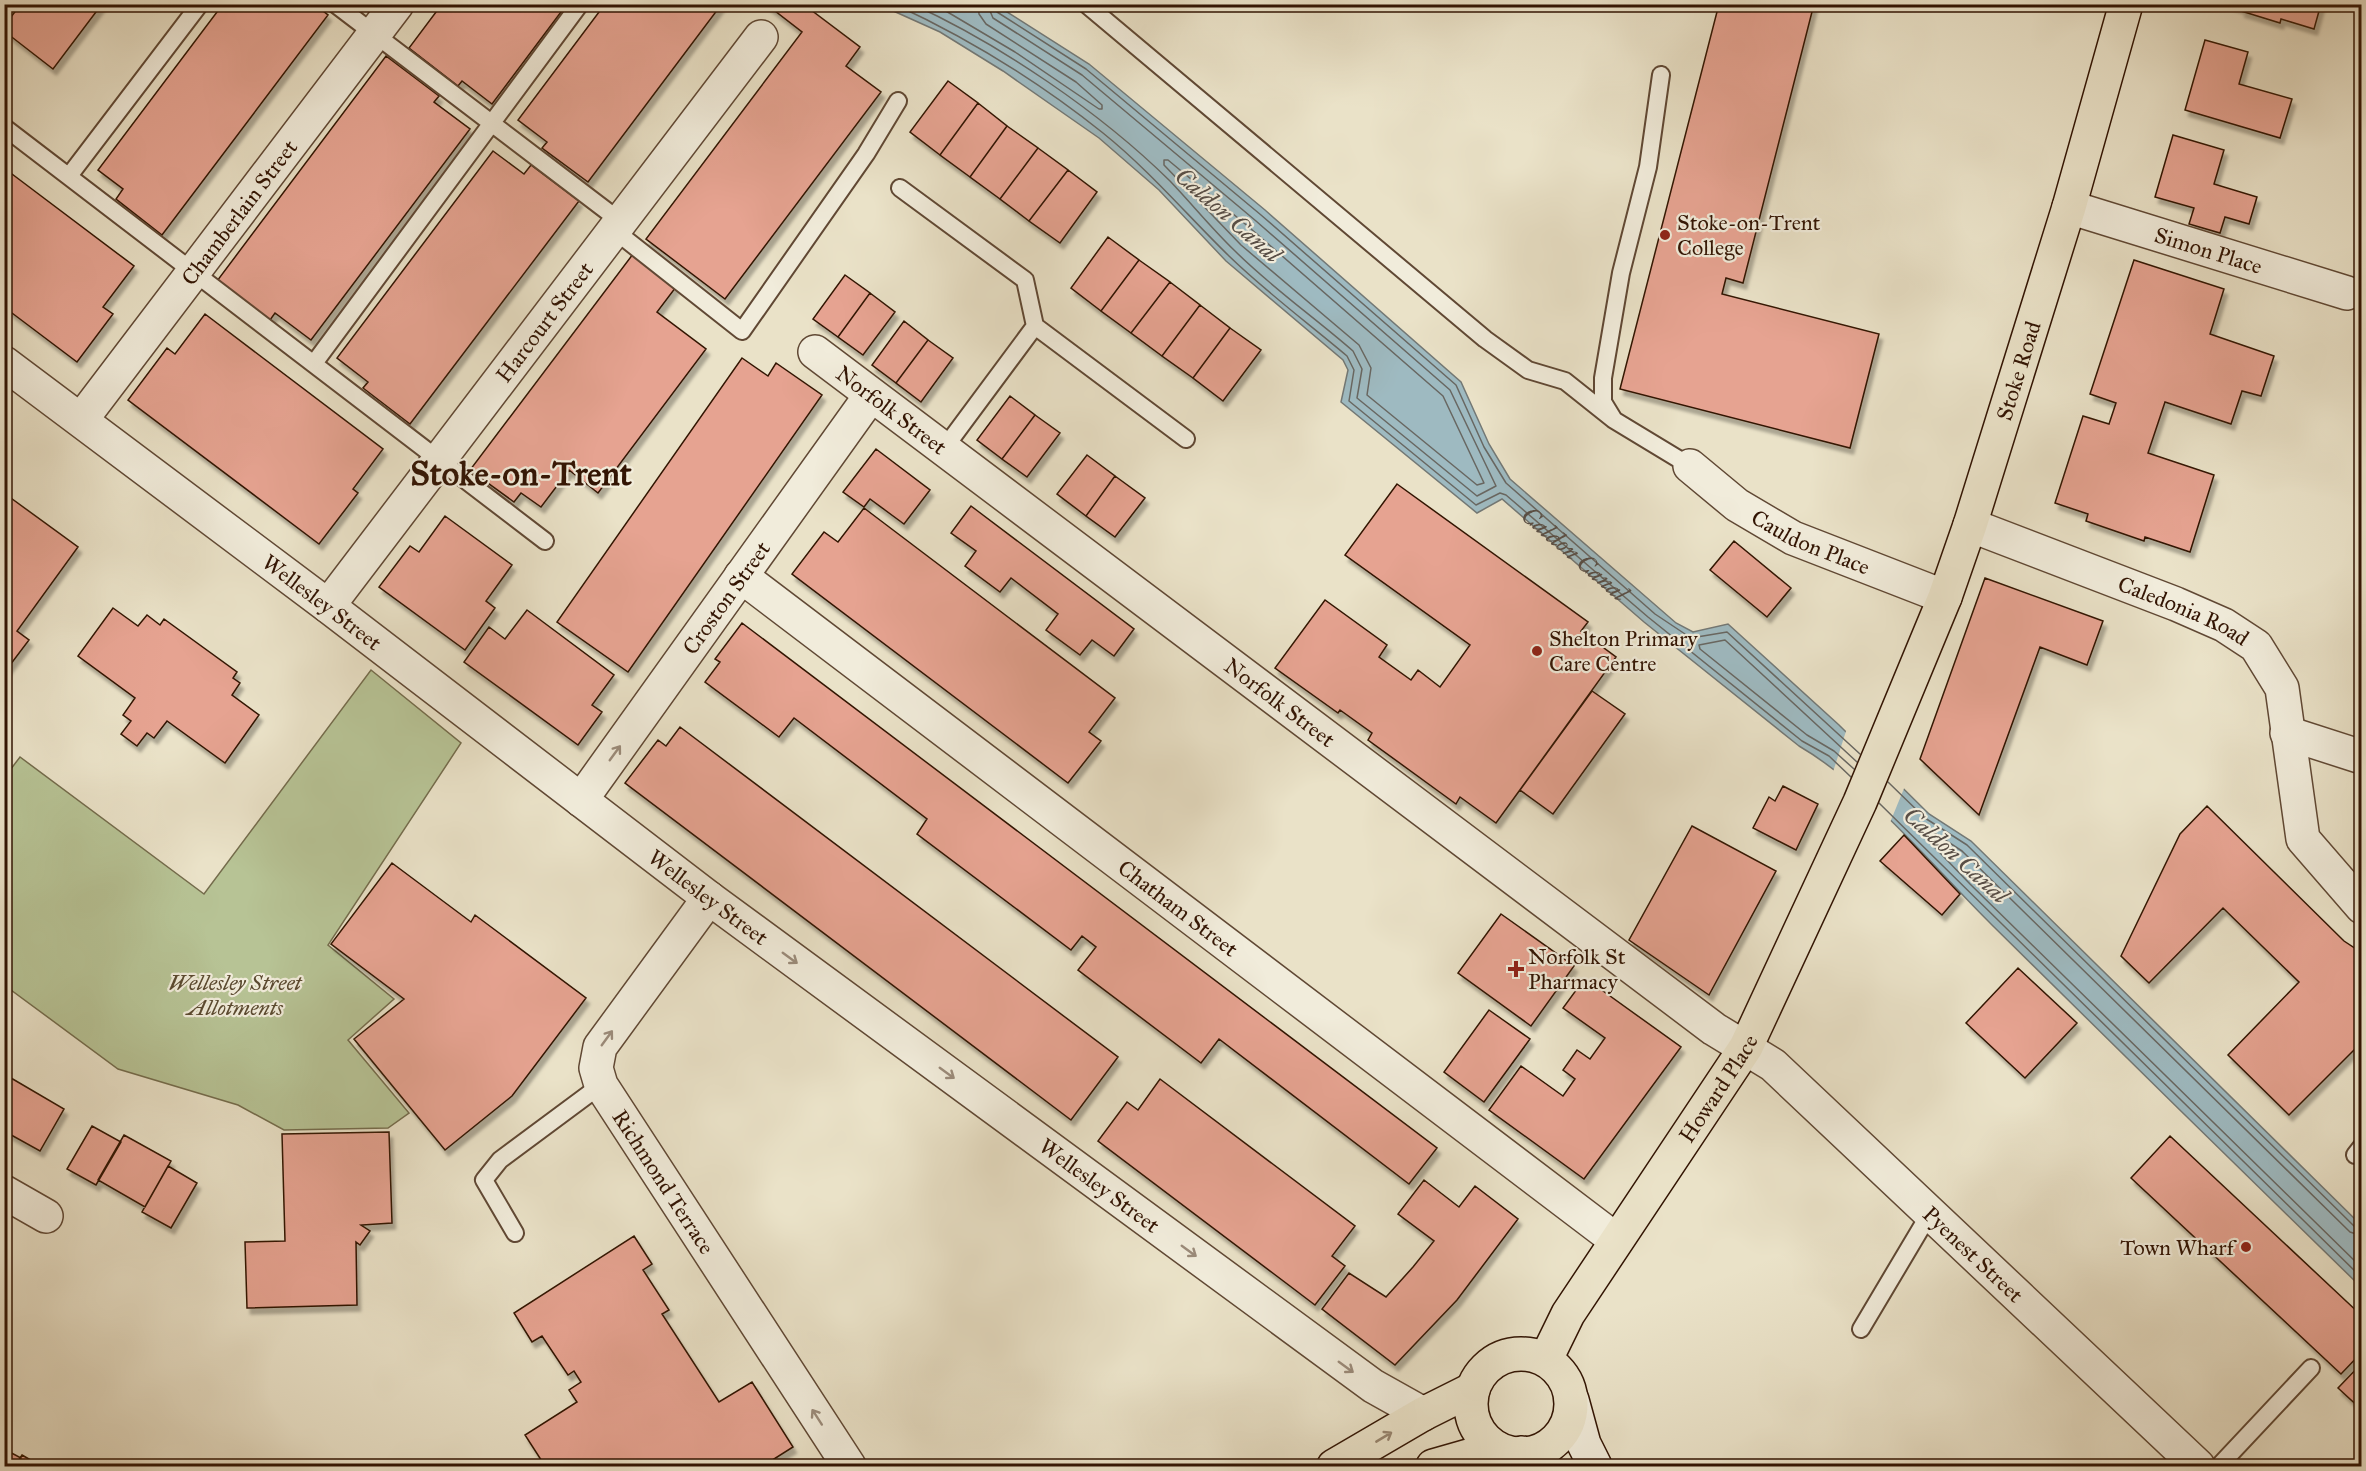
<svg xmlns="http://www.w3.org/2000/svg" width="2366" height="1471" font-family="'IM FELL Great Primer',serif">
<style>
.green{fill:#b7c395;stroke:#746c4c;stroke-width:1.5}
.water{fill:#9ebac1;stroke:#737875;stroke-width:1.5}
.pier{fill:#eae2c8}
.lines{fill:none;stroke-linecap:round;stroke-linejoin:round}
.shore{stroke:#686762;stroke-width:1.5}
.building{fill:#e6a391;stroke:#321403;stroke-width:1.5;filter:url(#shadow)}
.lane-casing{stroke:#604834;stroke-width:20}
.street-casing{stroke:#604834;stroke-width:36}
.secondary-casing{stroke:#321403;stroke-width:36}
.primary-casing{stroke:#321403;stroke-width:36}
.lane{stroke:#f1ecdb;stroke-width:16}
.street{stroke:#f1ecdb;stroke-width:33}
.secondary{stroke:#f1ecdb;stroke-width:33}
.primary{stroke:#eae2c8;stroke-width:33}
.oneway{stroke:#9b8b7a}
.oneway2{stroke:#97856f}
.poi-dot{fill:#8f2418;stroke:#f1ecdb;stroke-width:2}
.labels{text-anchor:middle;stroke-width:4.5;stroke-linejoin:round;paint-order:stroke}
.street-label{font-size:22px;fill:#321403;stroke:#f1ecdb}
.poi-label{font-size:22px;fill:#321403;stroke:#f1ecdb;text-anchor:start}
.park-label{font-size:22px;font-style:italic;fill:#5a492f;stroke:#f1ecdb}
.water-label{font-size:24px;font-style:italic;fill:#584e46;stroke:#f1ecdb}
.town-label{font-size:34px;font-weight:bold;fill:#321403;stroke:#f1ecdb}
</style>
<defs>
<filter id="shadow"><feDropShadow dx="3.5" dy="6" stdDeviation="1.5" flood-color="#0004"/></filter>
</defs>
<rect width="100%" height="100%" fill="#eae2c8"/>
<filter id="stains"><feTurbulence type="fractalNoise" baseFrequency=".00333" numOctaves="4"/><feColorMatrix values="0 0 0 0 .2 0 0 0 0 .09 0 0 0 0 .02 0 0 0 .5 -.17"/></filter>
<radialGradient id="worn" r=".72"><stop offset=".6" stop-color="#630" stop-opacity="0"/><stop offset="1" stop-color="#630" stop-opacity=".3"/></radialGradient>
<!-- green -->
<path class="green" d="M371,670L461,743L328,945L394,999L348,1040L409,1113L388,1128L284,1130L238,1105L118,1069L11,990L4,977V778L20,757L204,894Z"/>
<!-- water -->
<path class="water" d="M880,5H996L1089,64L1265,210L1461,382L1489,444L1510,479L1676,623L1693,632L1728,624L1839,725L1929,814L1971,841L2361,1225V1287C2238,1167 2114,1046 1992,925C1934,868 1868,786 1799,746L1644,622L1502,499L1477,513L1341,402L1348,370L1343,360L1226,261L1159,190L1099,138L1003,71L940,32Z"/>
<!-- pier -->
<path class="pier" d="M1847,728L1905,786L1889,825L1833,772Z"/>
<g class="lines">
<!-- shore -->
<g class="shore">
<path id="s1" d="M894,4C968,38 1039,82 1103,133C1149,170 1187,215 1229,256C1266,292 1308,323 1347,356L1354,370L1349,401L1476,505L1500,493L1506,495L1648,617L1802,741L1829,756L1851,777"/>
<path d="M912,4C1000,44 1101,113 1170,181C1192,204 1212,229 1235,251C1271,287 1314,317 1353,351L1362,369L1357,398L1477,496L1496,486L1450,390L1256,221L1082,75L993,18L987,4"/>
<path d="M934,4L1015,52L1099,109H1102V105L1076,82L986,24L979,14L978,4"/>
<path d="M994,4L997,12L1086,69L1261,215L1456,385L1484,447L1506,483L1655,614L1691,638L1727,632L1860,754"/>
<path d="M1164,160H1168L1250,228L1443,396L1484,483L1477,485L1367,395L1371,368L1359,345L1241,245L1164,165Z"/>
<path d="M1854,769L1834,751L1807,735L1700,649L1699,645L1725,640L1857,762"/>
<path d="M1888,782L1925,818L1967,845L2355,1227L2362,1228"/>
<path d="M1879,803L2362,1278"/>
<path d="M2362,1236L2350,1232L1962,851L1922,825L1918,826V830L1970,884L2362,1268"/>
</g>
</g>
<!-- building -->
<path class="building" d="M21,4H102L53,69L4,31V26Z
M223,4H314L328,15L162,235L116,199L123,189L98,170Z
M442,4H567L492,104L462,81L458,86L409,48Z
M605,4L721,5L588,182L542,148L547,142L518,120Z
M766,4H803L860,47L846,66L881,92L725,299L646,239L802,32Z
M1719,4H1814L1743,283L1726,278L1722,294L1879,334L1850,448L1620,389Z
M2229,4H2321L2314,29L2281,19L2280,23L2241,11L2242,8Z
M2205,40L2248,52L2239,84L2292,99L2280,138L2185,110Z
M386,56L439,96L434,102L470,129L311,340L275,313L270,320L217,281Z
M948,81L978,103L940,155L910,132Z
M978,103L1007,126L970,177L940,155Z
M1007,126L1038,148L1000,199L970,177Z
M2173,135L2224,150L2214,184L2257,197L2249,224L2225,217L2220,233L2189,224L2194,208L2155,197Z
M1038,148L1068,170L1029,221L1000,199Z
M493,151L524,174L531,165L579,201L410,424L363,388L368,382L337,358Z
M4,168L134,266L103,307L113,314L77,362L4,307Z
M1068,170L1097,192L1060,243L1029,221Z
M1108,237L1139,260L1101,311L1071,288Z
M633,254L676,287L657,312L706,349L598,493L569,470L541,507L521,493L514,502L470,470Z
M1139,260L1170,282L1131,333L1101,311Z
M2134,260L2224,289L2210,334L2274,356L2261,396L2242,391L2231,424L2165,402L2148,453L2214,475L2190,552L2145,537L2144,541L2086,521L2088,514L2055,503L2083,416L2109,424L2116,403L2090,394Z
M845,275L870,293L838,337L813,319Z
M1170,282L1200,305L1162,356L1131,333Z
M870,293L895,312L863,355L838,337Z
M1200,305L1230,328L1193,378L1162,356Z
M205,314L383,449L353,489L358,493L319,544L128,400L167,348L175,354Z
M904,321L928,340L896,383L872,365Z
M1230,328L1261,350L1223,401L1193,378Z
M928,340L953,358L921,402L896,383Z
M742,358L768,376L776,363L822,395L628,672L557,622Z
M1010,396L1035,415L1002,459L977,440Z
M1035,415L1060,433L1027,477L1002,459Z
M876,449L930,490L904,524L870,499L864,507L843,492Z
M1087,455L1115,476L1086,516L1057,494Z
M1115,476L1145,498L1115,537L1086,516Z
M1397,484L1588,622L1581,631L1616,657L1496,823L1460,797L1456,804L1368,740L1372,733L1340,710L1338,713L1275,668L1325,600L1387,645L1379,657L1411,680L1418,670L1440,687L1470,645L1345,555Z
M4,493L78,547L17,631L29,640L4,673Z
M971,506L1134,629L1114,656L1092,640L1080,655L1046,630L1058,614L1011,578L1000,592L965,566L976,551L951,533Z
M864,508L1115,698L1089,732L1101,741L1068,783L792,574L824,532L838,542Z
M445,516L512,565L486,601L495,608L465,650L379,587L410,546L419,552Z
M1734,541L1791,588L1767,617L1710,570Z
M1985,578L2103,621L2087,665L2040,647L1979,815L1920,759Z
M113,608L138,626L147,615L160,625L164,619L237,672L233,678L240,683L232,695L259,715L225,763L167,721L154,738L147,733L137,746L121,734L131,721L123,715L135,698L78,656Z
M527,610L614,675L592,705L602,712L578,745L464,662L489,627L505,639Z
M742,623L1437,1148L1409,1184L1219,1039L1201,1063L1078,970L1096,947L1082,936L1071,950L917,834L927,819L794,718L779,737L705,682L720,662L715,659Z
M1592,691L1625,714L1553,814L1520,790Z
M680,727L1118,1057L1071,1120L625,783L658,740L666,746Z
M1783,786L1818,804L1796,850L1753,828L1769,797L1775,801Z
M2207,806L2344,941L2362,953V1042L2289,1115L2228,1055L2299,982L2223,908L2149,983L2121,956L2180,834Z
M1692,826L1776,871L1709,995L1629,940Z
M1904,835L1960,894L1942,915L1880,861Z
M392,863L471,922L475,915L586,998L512,1096L445,1150L354,1039L404,999L331,944Z
M1501,914L1574,966L1531,1026L1458,973Z
M2018,968L2077,1023L2025,1078L1966,1023Z
M1585,978L1681,1047L1584,1179L1489,1110L1521,1066L1563,1096L1575,1079L1563,1070L1577,1050L1590,1059L1605,1038L1563,1008Z
M1489,1010L1530,1039L1484,1102L1444,1072Z
M11,1078L64,1109L40,1151L4,1131V1090Z
M1160,1079L1355,1226L1332,1256L1345,1266L1315,1305L1098,1141L1127,1102L1138,1110Z
M92,1126L121,1142L96,1185L67,1169Z
M389,1132L392,1223L361,1225L370,1231L360,1245L356,1242L357,1305L247,1308L245,1242L285,1241L282,1134Z
M124,1135L171,1161L145,1207L98,1180Z
M2170,1136L2362,1316V1352L2341,1374L2131,1178Z
M168,1166L197,1183L171,1228L142,1212Z
M1424,1180L1459,1207L1475,1186L1518,1219L1457,1300L1395,1365L1322,1309L1349,1273L1386,1297L1413,1267L1434,1241L1398,1214Z
M634,1236L652,1264L643,1270L669,1310L662,1314L719,1402L752,1382L793,1447L763,1466H545L525,1435L577,1402L569,1390L581,1382L574,1371L568,1375L542,1336L532,1342L514,1313Z
M2362,1363V1410L2338,1388Z
M4,1449L21,1458L15,1466H4Z
M22,1455L41,1466H15Z"/>
<g class="lines">
<!-- lane casing -->
<g class="lane-casing">
<path id="lane" d="M335,4L620,221
M1086,4L1485,339L1528,370L1565,381L1614,420
M1661,75L1648,167L1621,273L1603,378V402L1614,420L1690,466
M4,127L545,541
M69,176L200,4
M900,188L1025,280L1035,326
M614,230L742,331L866,154L898,101
M315,362L580,4
M943,450L1035,326L1186,439
M2355,1155L2362,1146
M515,1233L484,1180L500,1160L601,1085
M1861,1329L1930,1213
M2219,1466L2311,1368"/>
</g>
<!-- street casing -->
<g class="street-casing">
<g id="street">
<path id="s2" d="M2069,207L2347,293"/>
<path id="s3" d="M815,352L1714,1029L1773,1065L2198,1466"/>
<path id="s4" d="M4,363L328,606L709,898L1373,1386L1423,1414"/>
<path id="s5" d="M81,420L397,4"/>
<path id="s6" d="M1690,466L1737,505L1793,538L1945,597"/>
<path id="s7" d="M1970,525L2176,604L2224,625L2256,646L2282,688L2303,839L2362,907"/>
<path id="s8" d="M741,576L1616,1240"/>
<path id="s9" d="M328,606L761,37"/>
<path d="M2287,733L2362,757"/>
<path id="s10" d="M581,800L871,395"/>
<path id="s11" d="M709,898L600,1047L596,1068L601,1085L849,1466"/>
<path d="M4,1192L46,1216"/>
</g>
</g>
<!-- secondary casing -->
<g class="secondary-casing">
<path id="secondary" d="M1572,1400L1584,1444L1595,1466
M1522,1453L1529,1466"/>
</g>
<!-- primary casing -->
<g class="primary-casing">
<g id="primary">
<circle cx="1521" cy="1404" r="50"/>
<path id="s12" d="M1546,1359L1568,1314L1746,1047L1860,802L1945,597L1970,525L2069,207L2126,4"/>
<path d="M1334,1466L1423,1414L1473,1389"/>
<path d="M1433,1466L1496,1448"/>
</g>
</g>
<!-- lane -->
<use href="#lane" class="lane"/>
<!-- street -->
<use href="#street" class="street"/>
<!-- secondary -->
<use href="#secondary" class="secondary"/>
<!-- primary -->
<use href="#primary" class="primary"/>
</g>
<!-- one-way arrows -->
<defs><path id="oneway-shaft" d="M-6 0H5M1.5-3L5.5 0L1.5 3" fill="none" stroke-width="1.6" stroke-linecap="round" stroke-linejoin="round" transform="scale(1.5)"/></defs>
<g class="oneway">
<use href="#oneway-shaft" transform="translate(615 753) rotate(-54)"/>
<use href="#oneway-shaft" transform="translate(790 958) rotate(36)"/>
<use href="#oneway-shaft" transform="translate(607 1038) rotate(-54)"/>
<use href="#oneway-shaft" transform="translate(947 1073) rotate(36)"/>
<use href="#oneway-shaft" transform="translate(1189 1251) rotate(36)"/>
<use href="#oneway-shaft" transform="translate(1346 1367) rotate(36)"/>
<use href="#oneway-shaft" transform="translate(817 1417) rotate(-123)"/>
</g>
<use class="oneway2" href="#oneway-shaft" transform="translate(1384 1437) rotate(-31)"/>
<!-- markers -->
<g class="poi-dot">
<circle cx="1665" cy="235" r="6"/>
<circle cx="1537" cy="651" r="6"/>
<path d="M1513 960h6v6h6v6h-6v6h-6v-6h-6v-6h6z"/>
<circle cx="2246" cy="1247" r="6"/>
</g>
<g class="labels">
<!-- street labels -->
<g class="street-label">
<text dy="8" stroke="none"><textPath href="#s5" startOffset="261">Chamberlain Street</textPath></text>
<text dy="8" stroke="none"><textPath href="#s2" startOffset="146">Simon Place</textPath></text>
<text dy="8" stroke="none"><textPath href="#s9" startOffset="357">Harcourt Street</textPath></text>
<text dy="8" stroke="none"><textPath href="#s12" startOffset="1101">Stoke Road</textPath></text>
<text dy="8" stroke="none"><textPath href="#s3" startOffset="96">Norfolk Street</textPath></text>
<text dy="8" stroke="none"><textPath href="#s6" startOffset="144">Cauldon Place</textPath></text>
<text dy="8" stroke="none"><textPath href="#s10" startOffset="249">Croston Street</textPath></text>
<text dy="8" stroke="none"><textPath href="#s4" startOffset="398">Wellesley Street</textPath></text>
<text dy="8" stroke="none"><textPath href="#s7" startOffset="230">Caledonia Road</textPath></text>
<text dy="8" stroke="none"><textPath href="#s3" startOffset="582">Norfolk Street</textPath></text>
<text dy="8" stroke="none"><textPath href="#s4" startOffset="884">Wellesley Street</textPath></text>
<text dy="8" stroke="none"><textPath href="#s8" startOffset="549">Chatham Street</textPath></text>
<text dy="8" stroke="none"><textPath href="#s12" startOffset="321">Howard Place</textPath></text>
<text dy="8" stroke="none"><textPath href="#s11" startOffset="339">Richmond Terrace</textPath></text>
<text dy="8" stroke="none"><textPath href="#s4" startOffset="1370">Wellesley Street</textPath></text>
<text dy="8" stroke="none"><textPath href="#s3" startOffset="1470">Pyenest Street</textPath></text>
</g>
<!-- poi labels -->
<g class="poi-label">
<text x="1677" y="230">Stoke-on-Trent<tspan x="1677" dy="25">College</tspan></text>
<text x="1549" y="646">Shelton Primary<tspan x="1549" dy="25">Care Centre</tspan></text>
<text x="1528" y="964">Norfolk St<tspan x="1528" dy="25">Pharmacy</tspan></text>
<text x="2234" y="1255" text-anchor="end">Town Wharf</text>
</g>
<!-- park labels -->
<g class="park-label">
<text x="235" y="990">Wellesley Street<tspan x="235" dy="25">Allotments</tspan></text>
</g>
<!-- water labels -->
<g class="water-label">
<text transform="translate(1228 215) rotate(41)" y="8">Caldon Canal</text>
<text dy="8" stroke="none"><textPath href="#s1" startOffset="912">Caldon Canal</textPath></text>
<text transform="translate(1956 855) rotate(42)" y="8">Caldon Canal</text>
</g>
<!-- town labels -->
<g class="town-label">
<text x="521" y="485">Stoke-on-Trent</text>
</g>
</g>
<!-- margin -->
<rect width="2366" height="1471" fill="none" stroke="#eae2c8" stroke-width="24"/>
<rect x="6" y="6" width="2354" height="1459" fill="none" stroke="#321403" stroke-width="3"/>
<rect x="12" y="12" width="2342" height="1447" fill="none" stroke="#321403" stroke-width="1.5"/>
<rect width="100%" height="100%" filter="url(#stains)"/>
<rect width="100%" height="100%" fill="url(#worn)"/>
</svg>
